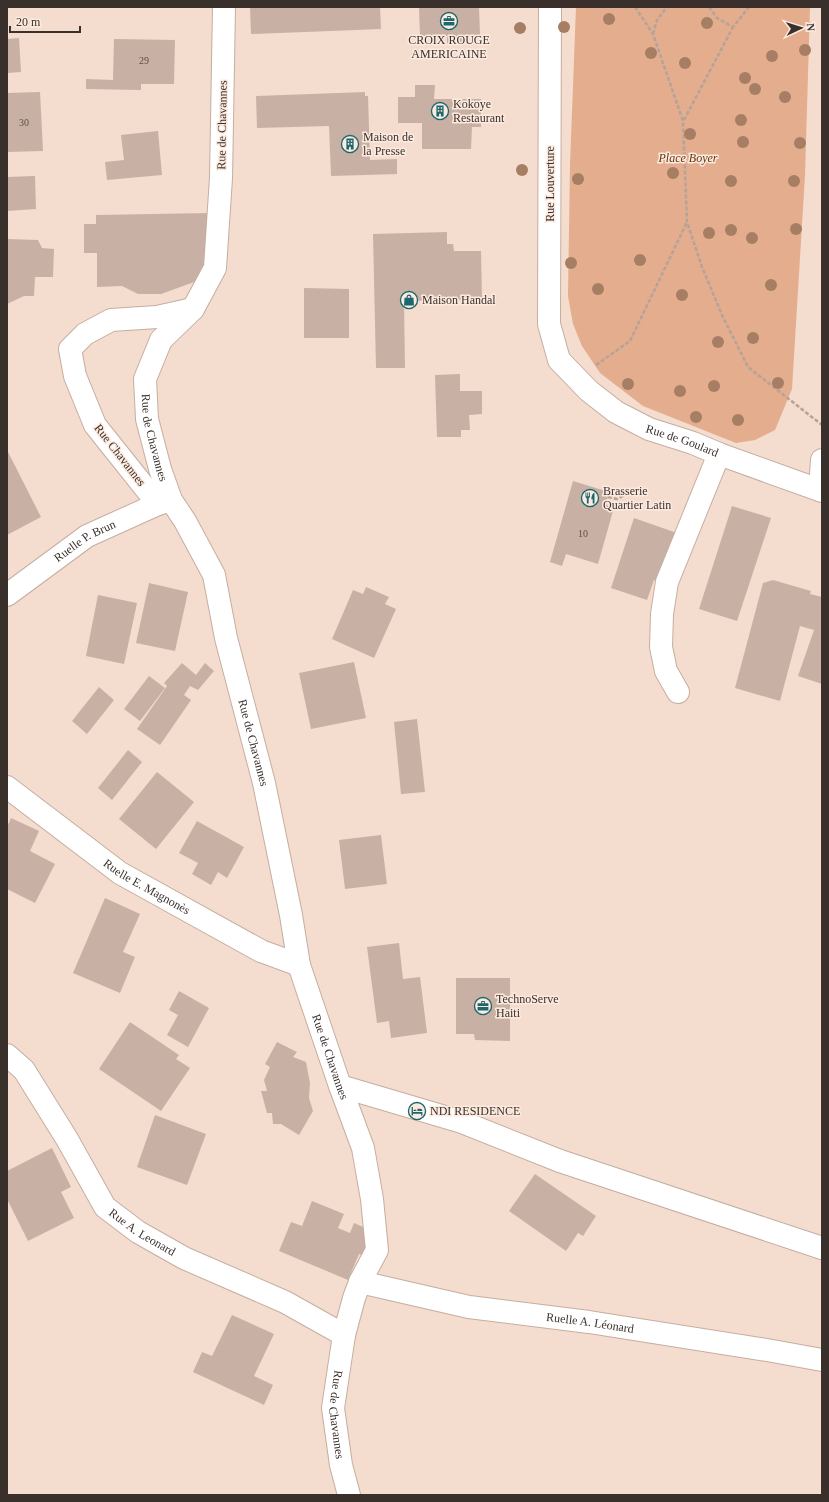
<svg xmlns="http://www.w3.org/2000/svg" width="829" height="1502" font-family="Georgia,serif">
<style>
.green{fill:#e3ad8e}
.building{fill:#c8b1a4}
.lines{fill:none;stroke-linecap:round;stroke-linejoin:round}
.minor-casing{stroke:#c5aea1;stroke-width:24}
.path{stroke:#b6a398;stroke-width:2.5;stroke-dasharray:4 2;stroke-linecap:butt}
.minor{stroke:#fff;stroke-width:22}
.tree{fill:#a67e63}
.labels{text-anchor:middle;stroke-width:3;stroke-linejoin:round;paint-order:stroke}
.number-label{font-size:10px;fill:#5d5049}
.poi-label{font-size:12px;fill:#39302b;stroke:#fdeadf;text-anchor:start}
.street-label{font-size:12px;fill:#39302b;stroke:#fdeadf}
.park-label{font-size:12px;font-style:italic;fill:#67320c;stroke:#fdeadf}
</style>
<rect width="100%" height="100%" fill="#f4dcce"/>
<!-- green -->
<path class="green" d="M576,7H810L805,175L792,389L775,430L755,440L736,443L643,406L600,373L582,346L573,324L568,296L570,165Z"/>
<!-- building -->
<path class="building" d="M250,7H380L381,29L251,34Z
M419,7H479L480,35L468,36V43L447,44V36L420,37Z
M19,38L21,72L7,73V39Z
M114,39L175,40L174,84H141V90L86,89V79L113,80Z
M415,85H435L434,99H481V127H472L471,149H422V123H398V97H415Z
M40,92L43,151L7,152V93Z
M365,92V96H368L370,160L397,159V174L331,176L329,126L257,128L256,96Z
M158,131L162,175L107,180L105,162L124,160L121,135Z
M35,176L36,209L7,211V177Z
M209,213L210,258L197,281L161,294H138L122,286L97,287V253H84V224H96V215Z
M447,232V244H453L454,251H481L482,299L404,301L405,368H376L373,234Z
M7,239L38,240L42,248L54,249L53,277H35L34,296H24L7,304Z
M304,288L349,289V338H304Z
M460,374V391H482V414L469,415L470,430H461V437H437L435,375Z
M7,450L41,517L7,535Z
M573,481L609,492L606,504L613,511L598,564L566,554L562,566L550,562Z
M732,506L771,518L737,621L699,609Z
M634,518L677,533L660,582L654,580L647,600L611,588Z
M773,580L811,591L810,594L822,597V611L821,617H822V684L798,676L814,630L800,626L780,701L735,688L763,583Z
M149,583L188,592L175,651L136,643Z
M366,587L389,597L385,604L396,609L374,658L332,639L353,590L363,594Z
M98,595L137,603L124,664L86,656Z
M354,662L366,718L311,729L299,673Z
M182,663L196,675L205,663L214,671L198,690L190,686L184,695L191,700L160,745L137,729L167,686L164,683Z
M149,676L165,688L140,721L124,709Z
M99,687L114,700L87,734L72,721Z
M417,719L425,792L401,794L394,722Z
M128,750L142,762L112,800L98,788Z
M157,772L194,802L156,849L119,819Z
M11,818L39,831L30,851L55,864L35,903L7,889V827Z
M197,821L244,847L227,878L218,872L211,885L192,874L198,863L179,853Z
M381,835L387,884L345,889L339,840Z
M105,898L140,914L123,952L135,957L120,993L73,973Z
M399,943L403,979L420,977L427,1033L391,1038L389,1021L377,1023L367,947Z
M456,978H510V1041L475,1040L474,1034H456Z
M179,991L209,1008L188,1047L167,1035L178,1015L169,1010Z
M130,1022L179,1055L176,1059L190,1068L161,1111L99,1069Z
M277,1042L297,1052L293,1057L306,1062L310,1083L309,1098L313,1111L299,1135L281,1124H273L272,1113H267L261,1091H267L264,1080L270,1067L265,1064Z
M155,1115L206,1134L187,1185L137,1167Z
M52,1148L71,1187L61,1192L74,1218L28,1241L7,1199V1171Z
M535,1174L596,1216L583,1236L578,1233L566,1251L509,1211Z
M312,1201L344,1214L338,1228L350,1233L354,1223L375,1232L365,1256L359,1254L348,1280L279,1251L291,1222L302,1226Z
M232,1315L274,1334L254,1376L273,1385L264,1405L193,1372L202,1352L212,1356Z"/>
<g class="lines">
<!-- minor casing -->
<g class="minor-casing">
<g id="minor">
<path id="s1" d="M224,7L221,178L215,268L193,309L161,340L145,379L147,419L160,469L171,500L185,521L214,575L226,638L264,783L291,915L299,965L340,1086L363,1148L372,1199L377,1250L360,1282L354,1298L344,1335L333,1408L341,1465L349,1495"/>
<path id="s2" d="M550,7L549,324L559,360L589,391L616,412L649,429L693,443L719,454L822,491"/>
<path d="M820,490L822,460"/>
<path d="M158,504L95,425L75,376L70,349L85,334L111,320L157,317L193,309"/>
<path id="s3" d="M7,595L87,536L158,504L171,500"/>
<path d="M678,692L666,671L661,647L662,614L667,582L719,454"/>
<path id="s4" d="M7,787L120,873L261,951L299,965"/>
<path id="s5" d="M7,1055L24,1070L67,1139L105,1207L138,1232L184,1258L285,1302L344,1335"/>
<path d="M340,1086L462,1122L560,1161L822,1248"/>
<path id="s6" d="M360,1282L469,1307L589,1322L767,1350L822,1360"/>
</g>
</g>
<!-- path -->
<path class="path" d="M635,7L653,34L683,121L687,222L702,267L722,315L748,367L822,425
M709,7L717,18L733,27L749,7
M653,34L657,20L667,7
M684,120L733,27
M596,365L630,341L687,222
M608,497L617,499L630,492"/>
<!-- minor -->
<use href="#minor" class="minor"/>
</g>
<!-- trees -->
<g class="tree">
<circle cx="609" cy="19" r="6"/>
<circle cx="707" cy="23" r="6"/>
<circle cx="564" cy="27" r="6"/>
<circle cx="520" cy="28" r="6"/>
<circle cx="805" cy="50" r="6"/>
<circle cx="651" cy="53" r="6"/>
<circle cx="772" cy="56" r="6"/>
<circle cx="685" cy="63" r="6"/>
<circle cx="745" cy="78" r="6"/>
<circle cx="755" cy="89" r="6"/>
<circle cx="785" cy="97" r="6"/>
<circle cx="741" cy="120" r="6"/>
<circle cx="690" cy="134" r="6"/>
<circle cx="743" cy="142" r="6"/>
<circle cx="800" cy="143" r="6"/>
<circle cx="522" cy="170" r="6"/>
<circle cx="673" cy="173" r="6"/>
<circle cx="578" cy="179" r="6"/>
<circle cx="731" cy="181" r="6"/>
<circle cx="794" cy="181" r="6"/>
<circle cx="796" cy="229" r="6"/>
<circle cx="731" cy="230" r="6"/>
<circle cx="709" cy="233" r="6"/>
<circle cx="752" cy="238" r="6"/>
<circle cx="640" cy="260" r="6"/>
<circle cx="571" cy="263" r="6"/>
<circle cx="771" cy="285" r="6"/>
<circle cx="598" cy="289" r="6"/>
<circle cx="682" cy="295" r="6"/>
<circle cx="753" cy="338" r="6"/>
<circle cx="718" cy="342" r="6"/>
<circle cx="778" cy="383" r="6"/>
<circle cx="628" cy="384" r="6"/>
<circle cx="714" cy="386" r="6"/>
<circle cx="680" cy="391" r="6"/>
<circle cx="696" cy="417" r="6"/>
<circle cx="738" cy="420" r="6"/>
</g>
<!-- icons -->
<defs>
<g id="office-ring" transform="scale(0.9)"><circle r="9.5" fill="#fdeadf" stroke="#1a686d" stroke-width="1.5"/><path d="M-6-3h4V-5.5h4V-3h4V5H-6ZM-1-4.5V-3h2v-1.5ZM-6 0V1H6V0Z" fill="#1a686d"/></g>
<g id="building-ring" transform="scale(0.9)"><circle r="9.5" fill="#fdeadf" stroke="#1a686d" stroke-width="1.5"/><path d="M-4-6H4V6H1V3H-1V6H-4ZM-2.5-4.3h1.7v1.8h-1.7ZM.8-4.3h1.7v1.8H.8ZM-2.5-1h1.7V.8h-1.7ZM.8-1h1.7V.8H.8Z" fill="#1a686d"/></g>
<g id="shop-ring" transform="scale(0.9)"><circle r="9.5" fill="#fdeadf" stroke="#1a686d" stroke-width="1.5"/><path d="M-5-2.5h2.3a2.7 3.5 0 0 1 5.4 0H5L5.5 6h-11ZM-1.5-2.5h3a1.5 2.3 0 0 0-3 0Z" fill="#1a686d"/></g>
<g id="restaurant-ring" transform="scale(0.9)"><circle r="9.5" fill="#fdeadf" stroke="#1a686d" stroke-width="1.5"/><path d="M-5-6h1v4h1v-4h1v4h1v-4h1v5L-1.5 .5V6h-2V.5L-5-1ZM5-6V6H3V1.5H1.5Q1.5-4 5-6Z" fill="#1a686d"/></g>
<g id="hotel-ring" transform="scale(0.9)"><circle r="9.5" fill="#fdeadf" stroke="#1a686d" stroke-width="1.5"/><path d="M-6-4.5h1.5V1H6V5H4.5V3h-9V5H-6ZM-4 0a1.8 1.8 0 1 1 3.6 0ZM.5 0V-2.5h3Q6-2.5 6 0Z" fill="#1a686d"/></g>
</defs>
<g fill-rule="evenodd">
<use href="#office-ring" x="449" y="21"/>
<use href="#building-ring" x="440" y="111"/>
<use href="#building-ring" x="350" y="144"/>
<use href="#shop-ring" x="409" y="300"/>
<use href="#restaurant-ring" x="590" y="498"/>
<use href="#office-ring" x="483" y="1006"/>
<use href="#hotel-ring" x="417" y="1111"/>
</g>
<g class="labels">
<!-- number labels -->
<g class="number-label">
<text x="144" y="64">29</text>
<text x="24" y="126">30</text>
<text x="583" y="537">10</text>
</g>
<!-- poi labels -->
<g class="poi-label">
<text x="449" y="44" text-anchor="middle">CROIX ROUGE<tspan x="449" dy="14">AMERICAINE</tspan></text>
<text x="453" y="108">Kokoye<tspan x="453" dy="14">Restaurant</tspan></text>
<text x="363" y="141">Maison de<tspan x="363" dy="14">la Presse</tspan></text>
<text x="422" y="304">Maison Handal</text>
<text x="603" y="495">Brasserie<tspan x="603" dy="14">Quartier Latin</tspan></text>
<text x="496" y="1003">TechnoServe<tspan x="496" dy="14">Haiti</tspan></text>
<text x="430" y="1115">NDI RESIDENCE</text>
</g>
<!-- street labels -->
<g class="street-label">
<text transform="translate(222 125) rotate(-89)" y="4">Rue de Chavannes</text>
<text transform="translate(550 184) rotate(-90)" y="4">Rue Louverture</text>
<text dy="4" stroke="none"><textPath href="#s1" startOffset="454">Rue de Chavannes</textPath></text>
<text dy="4" stroke="none"><textPath href="#s2" startOffset="504">Rue de Goulard</textPath></text>
<text transform="translate(120 455) rotate(52)" y="4">Rue Chavannes</text>
<text dy="4" stroke="none"><textPath href="#s3" startOffset="95">Ruelle P. Brun</textPath></text>
<text dy="4" stroke="none"><textPath href="#s1" startOffset="778">Rue de Chavannes</textPath></text>
<text dy="4" stroke="none"><textPath href="#s4" startOffset="172">Ruelle E. Magnonès</textPath></text>
<text dy="4" stroke="none"><textPath href="#s1" startOffset="1102">Rue de Chavannes</textPath></text>
<text dy="4" stroke="none"><textPath href="#s5" startOffset="227">Rue A. Leonard</textPath></text>
<text dy="4" stroke="none"><textPath href="#s6" startOffset="234">Ruelle A. Léonard</textPath></text>
<text dy="4" stroke="none"><textPath href="#s1" startOffset="1474">Rue de Chavannes</textPath></text>
</g>
<!-- park labels -->
<g class="park-label">
<text x="688" y="162">Place Boyer</text>
</g>
</g>
<!-- border -->
<rect width="829" height="1502" fill="none" stroke="#39302b" stroke-width="16"/>
<!-- north arrow -->
<g transform="translate(801 28) rotate(86)" stroke="#fdeadf" stroke-width="3" paint-order="stroke">
<path d="M0-3L7 15L0 10L-7 15Z" fill="#39302b"/>
<text y="-6" font-size="11" font-weight="bold" text-anchor="middle" fill="#39302b">N</text>
</g>
<!-- scale -->
<path d="M10 26v6h70v-6" fill="none" stroke="#39302b" stroke-width="2"/>
<text x="16" y="26" font-size="12" fill="#39302b" stroke="#fdeadf" stroke-width="3" paint-order="stroke">20 m</text>
</svg>
